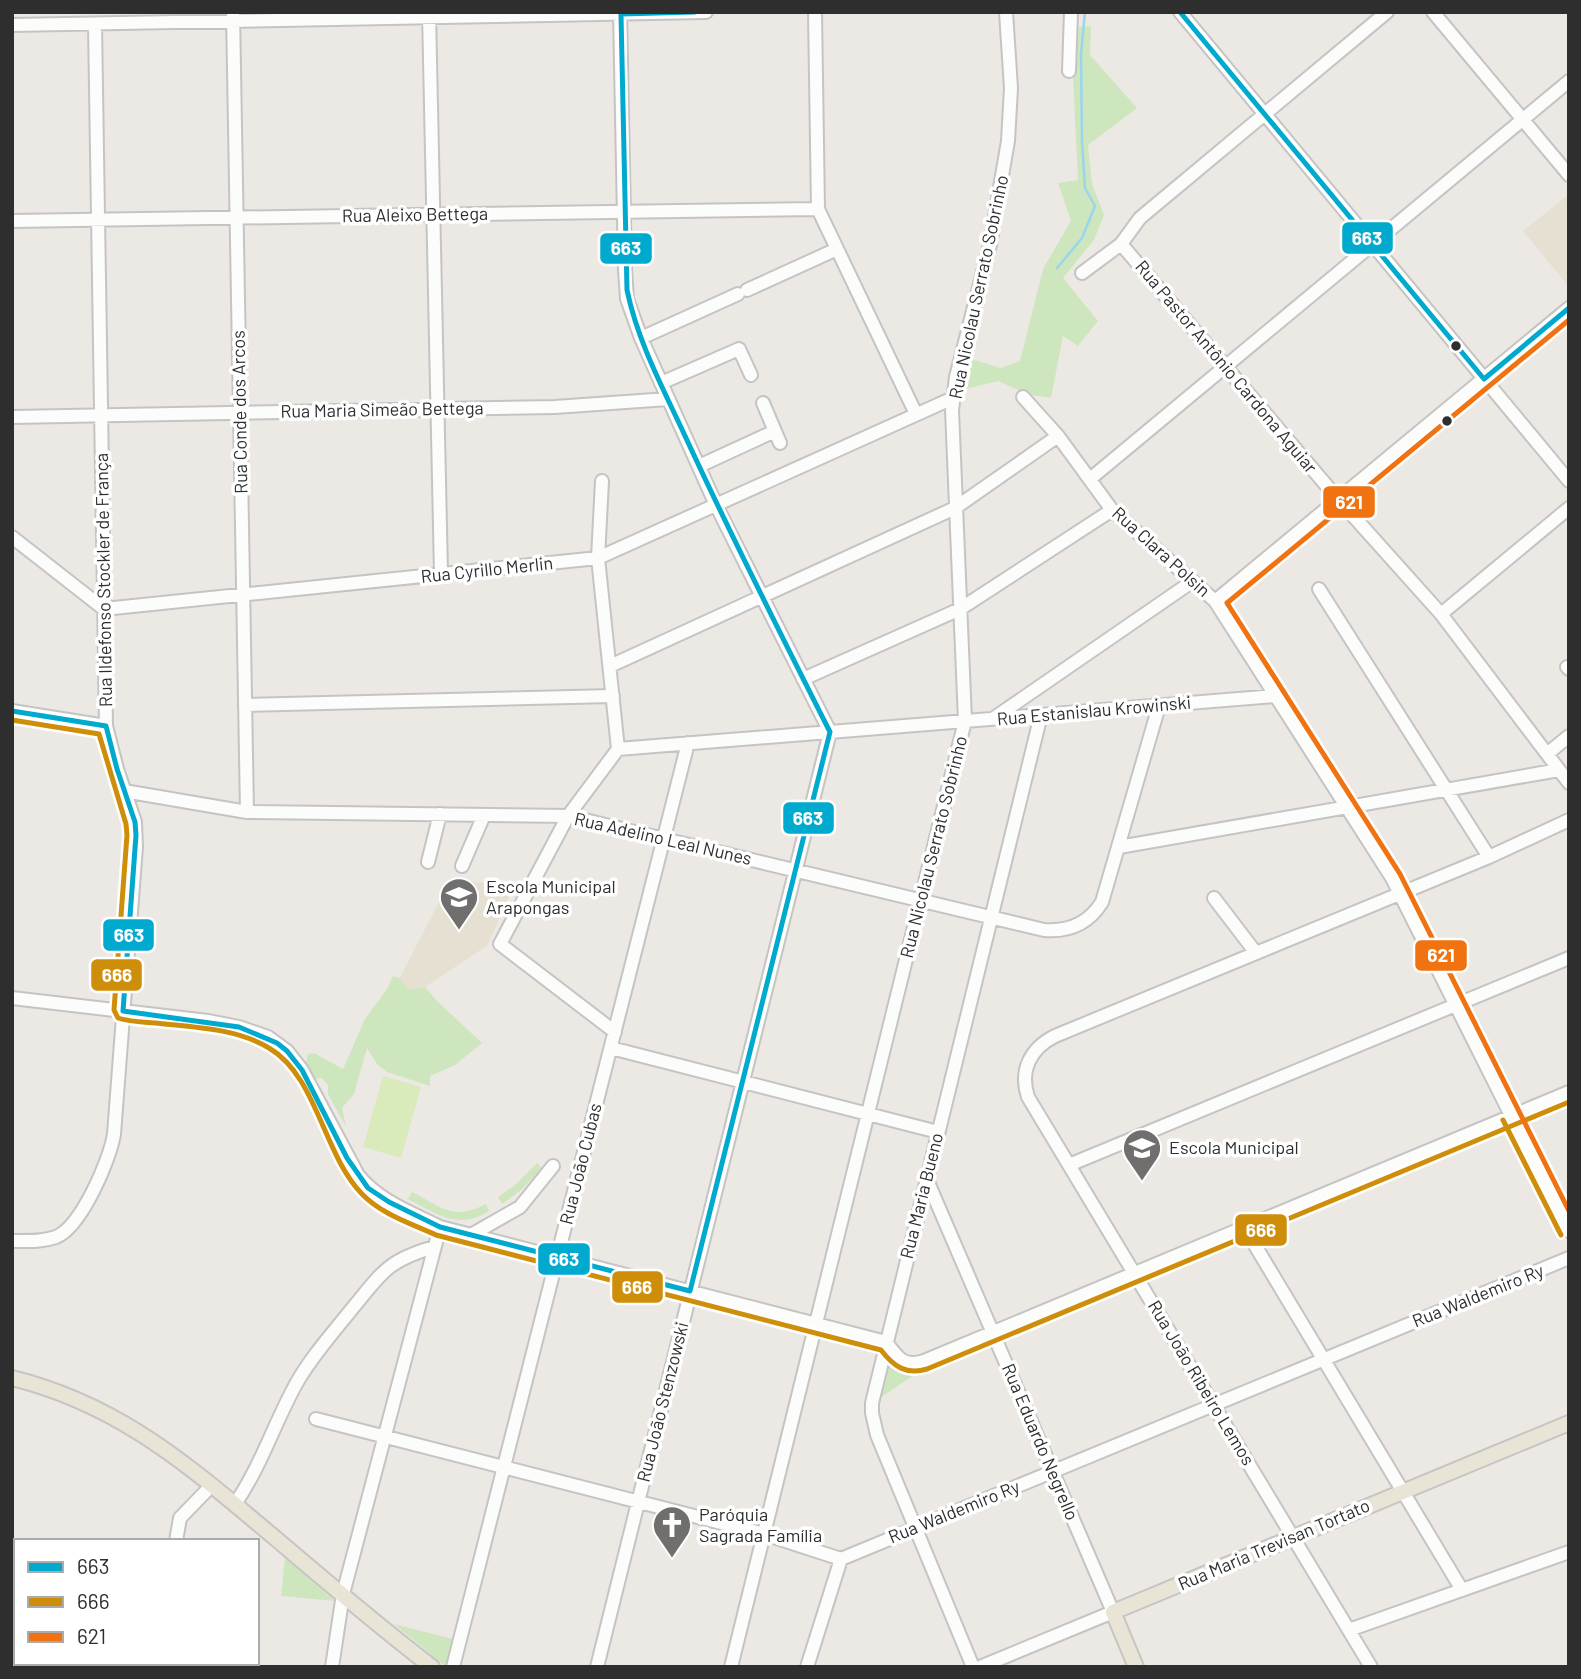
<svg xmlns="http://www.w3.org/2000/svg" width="1581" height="1679" font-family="Barlow,sans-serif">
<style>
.education{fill:#e6e0d3}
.green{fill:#cee6be}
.pitch{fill:#d9eabb}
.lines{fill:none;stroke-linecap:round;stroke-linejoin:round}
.stream{stroke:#99d6ec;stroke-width:2.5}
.minor-casing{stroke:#c5c4c5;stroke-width:16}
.major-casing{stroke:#c6c5c4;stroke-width:18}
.minor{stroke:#fcfcfb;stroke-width:12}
.major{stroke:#e8e4d6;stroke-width:14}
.bus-1-casing{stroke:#fff;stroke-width:10}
.bus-2-casing{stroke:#fff;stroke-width:10}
.bus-3-casing{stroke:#fff;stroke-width:10}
.bus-1{stroke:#00a9ce;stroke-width:5}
.bus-2{stroke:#cf8e09;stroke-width:5}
.bus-3{stroke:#f17210;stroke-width:5}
.bus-dot{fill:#2e2e2e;stroke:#fff;stroke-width:2.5}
.labels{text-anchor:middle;stroke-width:7;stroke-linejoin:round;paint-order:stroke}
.street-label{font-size:18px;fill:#2e2e2e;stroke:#fff}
.poi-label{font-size:18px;fill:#2e2e2e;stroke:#fff;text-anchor:start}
.line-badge{stroke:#fff;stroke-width:2.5}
.badge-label{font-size:19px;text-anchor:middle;font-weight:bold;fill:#fff}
</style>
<rect width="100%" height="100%" fill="#ece8e4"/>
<!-- education -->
<path class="education" d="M1569,194V287L1523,231Z
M451,879L492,884L511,892L488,945L425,987L409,990L399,979Z"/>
<!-- green -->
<path class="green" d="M1091,26L1090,55L1137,108L1088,145L1092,184L1104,215L1094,240L1063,278L1098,321L1078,346L1063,336L1051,398L1030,395L998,381L966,389L968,358L1001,368L1020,361L1043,269L1071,221L1058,183L1078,180L1073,79L1075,27Z
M393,976L399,978L409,990L425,987L437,1001L482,1043L455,1065L430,1076V1086L387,1072L377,1064L367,1048L354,1094L342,1108L346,1127L328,1094V1085L322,1078L314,1079L305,1067L308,1054L314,1053L343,1069L365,1019L387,989Z
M537,1163L542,1168L519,1192L502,1204L498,1197L515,1185Z
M412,1192C443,1208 453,1221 486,1204L489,1211C458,1231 437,1214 408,1199Z
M887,1360L914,1375L877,1400Z
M285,1558L335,1601L281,1596Z
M394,1624L453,1639L446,1667Z"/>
<!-- pitch -->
<path class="pitch" d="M383,1076L421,1087L401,1158L363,1147Z"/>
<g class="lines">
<!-- stream -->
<path class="stream" d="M1057,268L1082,238L1095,206L1085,188L1082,141L1081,54L1085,12"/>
<!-- minor casing -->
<g class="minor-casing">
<path id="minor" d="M233,12L247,812
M429,12L441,574
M815,12L818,209L916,414
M1180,12L1569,481
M1433,12L1569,175
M12,25L706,12
M1069,71L1071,12
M12,221L818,209
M1121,244L1338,499L1441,614L1569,783
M1082,273L1121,244L1140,218L1387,12
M747,290L837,249
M641,338L738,294
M661,383L739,349L751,375
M1023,397L1058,436L1112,510L1215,601L1392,878L1569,1231
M763,403L780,443
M12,417L555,407L668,399
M699,466L775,431
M1090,479L1569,81
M602,481L598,558L618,749L568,816L500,944L615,1032
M12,537L104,609L598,558L953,398
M1319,589L1489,857
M1215,601L1569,308
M1441,614L1569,508
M610,666L955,508L1058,436
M1567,667L1569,669
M803,679L960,609L1112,510
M245,705L613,696
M12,711L106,726
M994,718L1193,581
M618,749L1276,696
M1547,754L1569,736
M124,791L247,812L568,816L1044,930C1069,932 1089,923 1102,902L1159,706
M1119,847L1559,770
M428,862L440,814
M462,866L484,815
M1214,898L1256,953
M12,998L208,1021L239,1027L268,1037L287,1051L302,1070L358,1175C379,1201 410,1212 440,1227L886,1342C897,1357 904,1368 924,1361L1569,1092
M611,1048L938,1132
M1069,1165L1569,958
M927,1180L1113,1612L980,1667
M1244,1227L1462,1590
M471,1235L520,1207L553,1166
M12,1241C27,1241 42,1242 56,1237C81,1227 110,1160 114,1134L136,847L135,822L117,769L106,726L95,24
M316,1419L764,1534L841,1559L1569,1258
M235,1504C261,1466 274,1424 296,1384C311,1357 332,1334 351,1310C382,1273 386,1261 434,1247
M176,1541L180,1518L212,1485
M1349,1630L1569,1552
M12,1640L16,1641
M76,1663L86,1667
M162,1667V1663
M332,1667L343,1594L440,1227
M453,1667L688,743
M597,1667L830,732L716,505L641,338L627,299L625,270L620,12
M731,1667L965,721L952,410L956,377L990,245L1008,141L1011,88L1006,12
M807,1667L841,1559
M973,1667L877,1435L872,1413V1403L1041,715
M1371,1667L1028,1097C1019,1070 1031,1048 1055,1036L1489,857L1569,820"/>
</g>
<!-- major casing -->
<g class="major-casing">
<path id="major" d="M12,1378C109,1402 175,1454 250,1517C310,1567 369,1619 432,1667
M1136,1667L1113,1612L1569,1423"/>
</g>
<!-- minor -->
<use href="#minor" class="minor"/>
<!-- major -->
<use href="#major" class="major"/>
<!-- bus-1 casing -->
<g class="bus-1-casing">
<path id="bus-1" d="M1180,12L1484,379L1569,308
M12,711L106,726L117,769L135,822L136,835L123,1011L239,1027L277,1043L287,1051L302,1070L347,1158L368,1188L389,1202L440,1227L690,1291L830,732C781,635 732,538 686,438C664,390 638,343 627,290L621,14L695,12"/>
</g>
<!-- bus-2 casing -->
<g class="bus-2-casing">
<path id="bus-2" d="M12,720L99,734L126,824L127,835L114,1010L118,1018C130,1022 143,1022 155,1023C192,1027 236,1028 269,1048C317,1076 323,1154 362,1194C381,1214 412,1224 436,1235L881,1350C894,1367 906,1375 927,1369L1569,1102
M1503,1120L1561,1235"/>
</g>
<!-- bus-3 casing -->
<g class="bus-3-casing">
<path id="bus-3" d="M1569,320L1227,603L1400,874L1569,1211"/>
</g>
<!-- bus-1 -->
<use href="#bus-1" class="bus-1"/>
<!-- bus-2 -->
<use href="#bus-2" class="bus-2"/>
<!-- bus-3 -->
<use href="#bus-3" class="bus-3"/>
</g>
<!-- icons -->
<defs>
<g id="school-pin" transform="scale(2.0125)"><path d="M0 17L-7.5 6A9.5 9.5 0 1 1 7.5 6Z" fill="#706f6e" stroke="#fff"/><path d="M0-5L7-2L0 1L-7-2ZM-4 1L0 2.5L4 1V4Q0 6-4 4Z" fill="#fff"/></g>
<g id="church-pin" transform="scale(2.0125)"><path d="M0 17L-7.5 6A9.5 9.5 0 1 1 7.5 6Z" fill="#706f6e" stroke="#fff"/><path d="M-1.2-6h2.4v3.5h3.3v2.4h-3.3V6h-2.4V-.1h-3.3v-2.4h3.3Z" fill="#fff"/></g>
</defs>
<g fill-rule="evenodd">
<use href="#school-pin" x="459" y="897"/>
<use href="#school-pin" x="1142" y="1148"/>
<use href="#church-pin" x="672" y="1525"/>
</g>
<!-- markers -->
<g class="bus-dot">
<circle cx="1456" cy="346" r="6"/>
<circle cx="1447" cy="421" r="6"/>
</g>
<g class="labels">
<!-- street labels -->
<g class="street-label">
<text transform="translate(415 215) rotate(-1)" y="6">Rua Aleixo Bettega</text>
<text transform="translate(979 287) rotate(-78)" y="6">Rua Nicolau Serrato Sobrinho</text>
<text transform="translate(1226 367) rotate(50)" y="6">Rua Pastor Antônio Cardona Aguiar</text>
<text transform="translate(382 410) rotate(-1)" y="6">Rua Maria Simeão Bettega</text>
<text transform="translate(240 412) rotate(-91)" y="6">Rua Conde dos Arcos</text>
<text transform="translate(1161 552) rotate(42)" y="6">Rua Clara Polsin</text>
<text transform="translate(487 570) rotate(-6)" y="6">Rua Cyrillo Merlin</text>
<text transform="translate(104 580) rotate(-91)" y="6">Rua Ildefonso Stockler de França</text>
<text transform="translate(1094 711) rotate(-5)" y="6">Rua Estanislau Krowinski</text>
<text transform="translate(663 839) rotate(13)" y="6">Rua Adelino Leal Nunes</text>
<text transform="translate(934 847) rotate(-76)" y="6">Rua Nicolau Serrato Sobrinho</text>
<text transform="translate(581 1164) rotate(-76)" y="6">Rua João Cubas</text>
<text transform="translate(922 1196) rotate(-76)" y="6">Rua Maria Bueno</text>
<text transform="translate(1478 1296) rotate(-22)" y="6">Rua Waldemiro Ry</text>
<text transform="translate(1201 1383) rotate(59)" y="6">Rua João Ribeiro Lemos</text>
<text transform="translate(663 1402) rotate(-76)" y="6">Rua João Stenzowski</text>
<text transform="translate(1040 1442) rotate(67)" y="6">Rua Eduardo Negrello</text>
<text transform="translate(954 1512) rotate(-22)" y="6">Rua Waldemiro Ry</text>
<text transform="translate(1274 1545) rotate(-23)" y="6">Rua Maria Trevisan Tortato</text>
</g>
<!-- poi labels -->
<g class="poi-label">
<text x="486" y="893">Escola Municipal<tspan x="486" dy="21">Arapongas</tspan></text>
<text x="1169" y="1154">Escola Municipal</text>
<text x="699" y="1521">Paróquia<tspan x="699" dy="21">Sagrada Família</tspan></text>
</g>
</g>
<g class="line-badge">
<rect x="1341" y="221" width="53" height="34" rx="7" fill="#00a9ce"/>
<rect x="599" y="232" width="54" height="33" rx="7" fill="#00a9ce"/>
<rect x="1322" y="485" width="54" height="34" rx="7" fill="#f17210"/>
<rect x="782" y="801" width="53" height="34" rx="7" fill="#00a9ce"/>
<rect x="102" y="918" width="53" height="34" rx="7" fill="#00a9ce"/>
<rect x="1414" y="939" width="54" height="33" rx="7" fill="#f17210"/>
<rect x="90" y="958" width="53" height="34" rx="7" fill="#cf8e09"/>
<rect x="1234" y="1213" width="54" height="34" rx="7" fill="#cf8e09"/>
<rect x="537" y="1242" width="54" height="34" rx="7" fill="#00a9ce"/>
<rect x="611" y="1270" width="53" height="34" rx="7" fill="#cf8e09"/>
</g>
<g class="badge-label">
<text x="1367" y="245">663</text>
<text x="626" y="255">663</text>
<text x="1349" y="509">621</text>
<text x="808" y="825">663</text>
<text x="129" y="942">663</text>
<text x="1441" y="962">621</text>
<text x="117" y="982">666</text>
<text x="1261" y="1237">666</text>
<text x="564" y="1266">663</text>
<text x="637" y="1294">666</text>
</g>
<!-- border -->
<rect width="1581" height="1679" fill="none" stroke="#2e2e2e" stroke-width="28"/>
<!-- legend -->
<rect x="14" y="1539" width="245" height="126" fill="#ffffff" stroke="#ababab" stroke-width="2"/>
<rect x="28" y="1562" width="35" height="10" fill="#00a9ce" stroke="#ababab" stroke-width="2"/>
<text x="77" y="1574" font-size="21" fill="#2e2e2e">663</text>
<rect x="28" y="1597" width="35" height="10" fill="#cf8e09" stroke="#ababab" stroke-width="2"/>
<text x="77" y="1609" font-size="21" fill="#2e2e2e">666</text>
<rect x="28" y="1632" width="35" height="10" fill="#f17210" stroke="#ababab" stroke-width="2"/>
<text x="77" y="1644" font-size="21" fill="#2e2e2e">621</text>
</svg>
